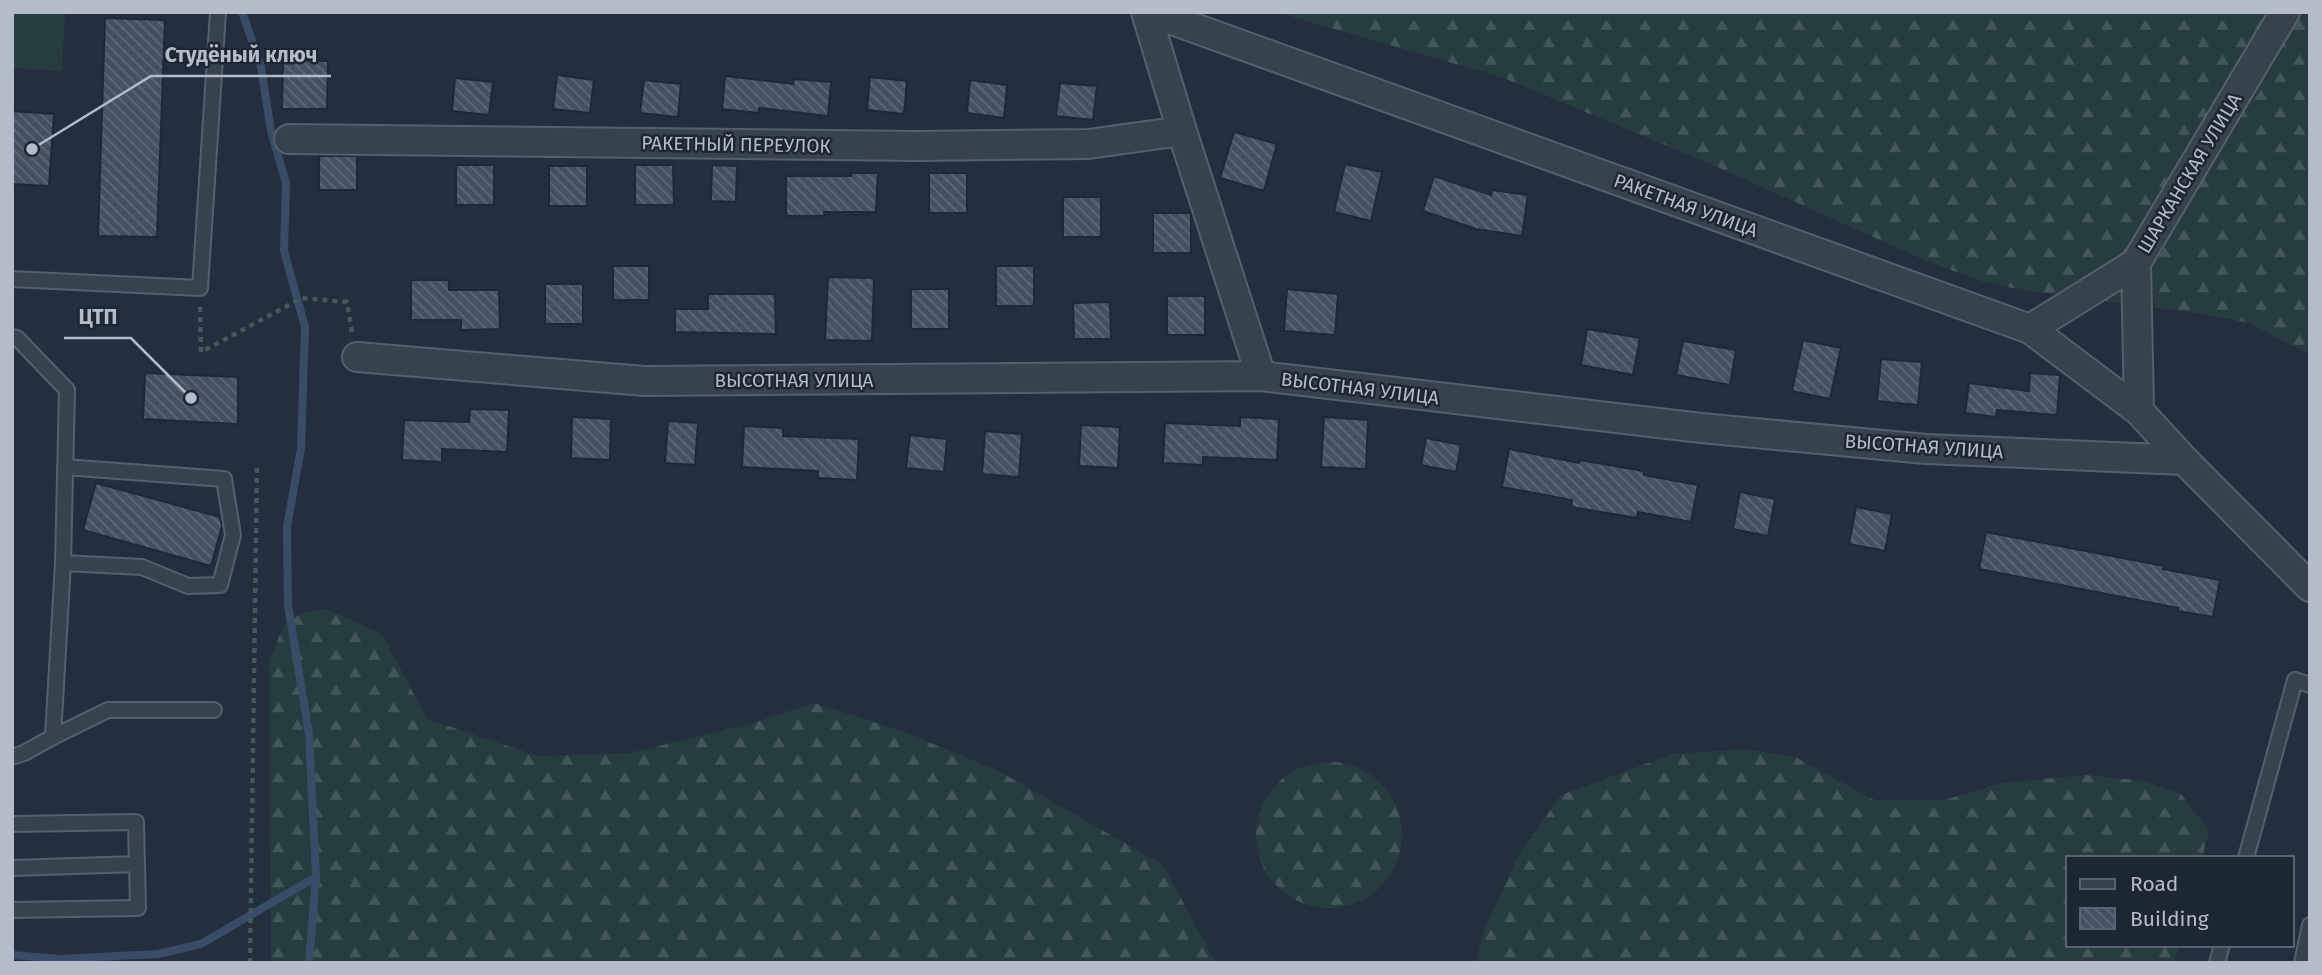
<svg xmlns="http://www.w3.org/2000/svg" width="2322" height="975" font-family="'Fira Sans',sans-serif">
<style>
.forest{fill:url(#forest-firs)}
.park{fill:#263c3f}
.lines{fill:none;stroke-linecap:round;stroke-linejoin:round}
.stream{stroke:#394c67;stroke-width:8}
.building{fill:url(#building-back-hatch);stroke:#1f2835;stroke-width:2}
.lane-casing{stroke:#565f6c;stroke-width:18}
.street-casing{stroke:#565f6c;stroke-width:32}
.path{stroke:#44595c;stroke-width:4.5;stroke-dasharray:5 5;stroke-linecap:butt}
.lane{stroke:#38414e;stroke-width:14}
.street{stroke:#38414e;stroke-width:28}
.labels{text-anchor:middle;stroke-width:5;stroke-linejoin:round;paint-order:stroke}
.street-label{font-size:19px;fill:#b4bcc9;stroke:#1d2633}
.leader{fill:none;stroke:#b4bcc9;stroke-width:2.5}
.callout-dot{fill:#b4bcc9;stroke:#1d2633;stroke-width:2.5}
.callout-label{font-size:21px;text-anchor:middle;font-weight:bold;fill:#b4bcc9;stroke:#1d2633;stroke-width:5;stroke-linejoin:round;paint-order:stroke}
</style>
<defs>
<pattern id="forest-firs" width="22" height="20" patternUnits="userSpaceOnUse" patternTransform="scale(1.75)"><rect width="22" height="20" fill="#263c3f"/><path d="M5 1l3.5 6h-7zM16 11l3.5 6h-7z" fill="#435659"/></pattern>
<pattern id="building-back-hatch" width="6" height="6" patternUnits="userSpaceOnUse" patternTransform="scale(1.75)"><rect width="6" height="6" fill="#455162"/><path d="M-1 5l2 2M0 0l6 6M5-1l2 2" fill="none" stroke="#5d6877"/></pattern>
</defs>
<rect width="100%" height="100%" fill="#242f3e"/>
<!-- forest -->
<path class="forest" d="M1276,12H2310V355L2249,323L2197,313L2021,290L1981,281L1929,262L1713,165L1504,78Z
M326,609L382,634L427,719L538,756L629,753L753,723L814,703L902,731L999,771L1163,865L1216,963H271L269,663C285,623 282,615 326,609Z
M1747,749L1797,758L1874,800H1944L2002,783L2085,775L2144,781L2181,794L2209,831L2202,858H2068V945H2179L2174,963H1476L1483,933L1517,858L1561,795L1673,754Z
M1256 835a73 73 0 1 1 146 0a73 73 0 1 1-146 0Z"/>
<!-- park -->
<path class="park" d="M12,12H65L62,71L12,68Z"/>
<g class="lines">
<!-- stream -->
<path class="stream" d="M242,12L261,67L271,131L286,183L284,251L305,327L301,448L287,527L288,605L309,734L316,875L309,963
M12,955L60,959L158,954L201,944L316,877"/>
</g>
<!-- building -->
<path class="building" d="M105,18L165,20L157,237L98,236Z
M283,60L328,61L327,109H282Z
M557,75L594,80L590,113L553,109Z
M725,76L793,84L794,79L831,82L828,116L759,108V113L722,109Z
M870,77L907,81L904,114L867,110Z
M455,78L493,82L489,115L452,111Z
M644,80L681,84L678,117L640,113Z
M970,80L1007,85L1004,118L967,113Z
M1060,83L1097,86L1093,120L1056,116Z
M12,111L54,114L49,186L12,184Z
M1234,132L1277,144L1264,191L1220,178Z
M319,156H357V190H319Z
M1345,164L1382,172L1371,221L1334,212Z
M456,165H494V205H456Z
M635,165H673L674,205H635Z
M712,165L737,166L736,202L711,201Z
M549,166H587V206H549Z
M851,173H878L876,212H824V216H786V176H851Z
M929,173H967V213H929Z
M1434,176L1491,195L1492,190L1528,195L1522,236L1476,229L1423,211Z
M1063,197H1101V237H1063Z
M1153,213H1191V253H1153Z
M613,266H649V300H613Z
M996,266H1034V306H996Z
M828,277L874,278L872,341L825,340Z
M411,280H449V290H499L500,329L461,330V320H411Z
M545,284H583V324H545Z
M911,289H949V329H911Z
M1287,289L1338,294L1335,335L1284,331Z
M708,294H775L776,334L675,332V309H708Z
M1167,296H1205V335H1167Z
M1110,302L1111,339H1074L1073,303Z
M1587,329L1640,338L1633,375L1581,365Z
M1803,340L1841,348L1830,399L1792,391Z
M1683,341L1736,350L1730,385L1676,375Z
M1881,359L1922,362L1918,405L1877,401Z
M145,373L238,377V424L143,419Z
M2030,373L2060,375L2057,415L1997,410L1996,417L1965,413L1969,383L2029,391Z
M470,409L509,410L507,452L442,449V462L402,460L404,420L469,422Z
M572,417L611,419L610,460L571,458Z
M1240,417L1279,419L1277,460L1203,457V465L1163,463L1165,423L1240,426Z
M1324,417L1368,420L1366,469L1321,467Z
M668,421L698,423L695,465L665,463Z
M1081,425L1120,427L1118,468L1079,466Z
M744,426L783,428V436L859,439L857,480L818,478V471L742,467Z
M985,431L1022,434L1019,477L982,474Z
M910,435L947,439L944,472L906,468Z
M1426,438L1461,445L1456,472L1421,465Z
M1509,449L1579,463V460L1644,471V475L1698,485L1691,522L1638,512L1637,518L1571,507L1572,500L1502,487Z
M96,483L220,517L222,526L211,566L83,530Z
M1740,492L1775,499L1768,536L1733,529Z
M1856,507L1892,514L1885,551L1849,544Z
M1986,532L2164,566L2163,569L2220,580L2213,617L2178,611V608L1979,569Z"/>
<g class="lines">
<!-- lane casing -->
<g class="lane-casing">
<path id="lane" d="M12,279L200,288L218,12
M12,337L17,338L67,390L63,563L53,737L24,753L12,757
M63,563L142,567L188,586L220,585L233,535L224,479L65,467
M53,737L108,710H214
M12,824L136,822L138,908L12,910
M2246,858L2295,680L2310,685
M12,868L137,864
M2217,963L2222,945
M2302,963L2310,925"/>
</g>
<!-- street casing -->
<g class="street-casing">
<path id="street" d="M1146,12L1182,131L1261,376
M1150,12L2030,329L2139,411L2184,460
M289,139L917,146L1088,144L1182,131
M2136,263L2139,411
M2030,329L2136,263L2285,12
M357,357L645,381L1261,376L1701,428L1926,449L2184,460L2310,587"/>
</g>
<!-- path -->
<path class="path" d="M200,307L201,352L302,298L347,302L352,333
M250,963L257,464"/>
<!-- lane -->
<use href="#lane" class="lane"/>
<!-- street -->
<use href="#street" class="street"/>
</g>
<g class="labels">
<!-- street labels -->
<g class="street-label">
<text transform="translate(736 144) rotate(1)" y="7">РАКЕТНЫЙ ПЕРЕУЛОК</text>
<text transform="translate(2189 173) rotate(-59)" y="7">ШАРКАНСКАЯ УЛИЦА</text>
<text transform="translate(1686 205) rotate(20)" y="7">РАКЕТНАЯ УЛИЦА</text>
<text x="794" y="387">ВЫСОТНАЯ УЛИЦА</text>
<text transform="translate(1360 388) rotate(7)" y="7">ВЫСОТНАЯ УЛИЦА</text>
<text transform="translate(1924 446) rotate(4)" y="7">ВЫСОТНАЯ УЛИЦА</text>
</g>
</g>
<!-- callouts -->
<path class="leader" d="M32 149L151 76H331M191 398L131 338H64"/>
<g class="callout-dot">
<circle cx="32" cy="149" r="7"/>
<circle cx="191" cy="398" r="7"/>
</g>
<g class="callout-label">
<text x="241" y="62">Студёный ключ</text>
<text x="98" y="324">ЦТП</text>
</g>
<!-- border -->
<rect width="2322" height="975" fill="none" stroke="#b4bcc9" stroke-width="28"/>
<!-- legend -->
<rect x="2066" y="856" width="228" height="91" fill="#1d2633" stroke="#59626f" stroke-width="2"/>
<rect x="2080" y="879" width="35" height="10" fill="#38414e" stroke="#59626f" stroke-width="2"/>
<text x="2130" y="891" font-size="21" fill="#b4bcc9">Road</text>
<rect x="2080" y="908" width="35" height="21" fill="url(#building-back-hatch)" stroke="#59626f" stroke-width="2"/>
<text x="2130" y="926" font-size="21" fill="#b4bcc9">Building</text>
</svg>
